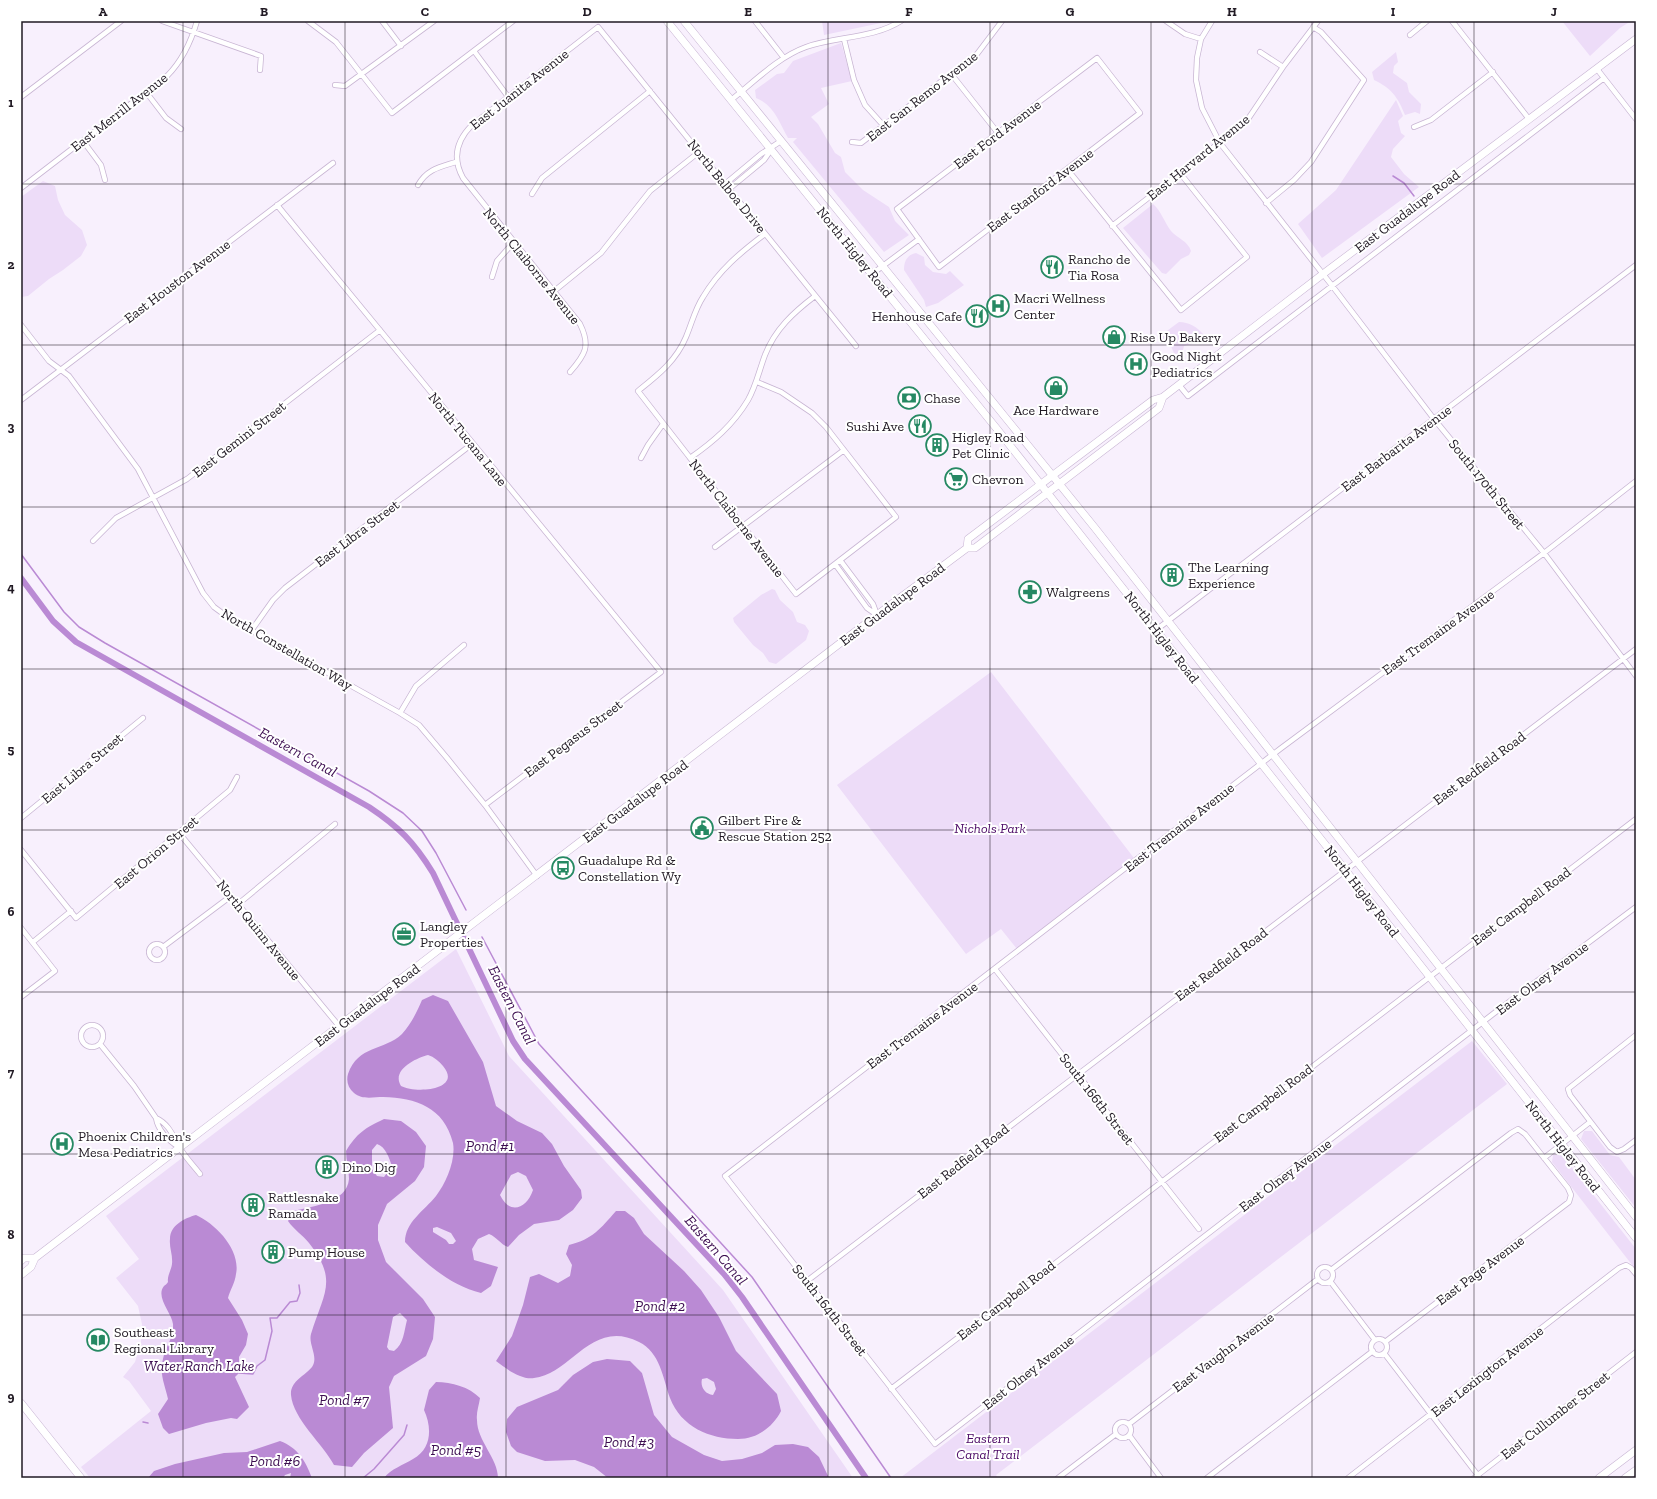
<svg xmlns="http://www.w3.org/2000/svg" width="1657" height="1499" font-family="'Zilla Slab',serif">
<style>
.green{fill:#eddcf8}
.water{fill:#ba8ad4;fill-rule:evenodd}
.lines{fill:none;stroke-linecap:round;stroke-linejoin:round}
.stream{stroke:#ba8ad4;stroke-width:1.5}
.canal{stroke:#ba8ad4;stroke-width:6}
.street-casing{stroke:#c8b5d3;stroke-width:6}
.secondary-casing{stroke:#c8b5d3;stroke-width:8}
.street{stroke:#fff;stroke-width:4.5}
.secondary{stroke:#fff;stroke-width:7}
.grid{fill:none;stroke:#211a24;stroke-width:1;stroke-opacity:0.55}
.labels{text-anchor:middle;stroke-width:4;stroke-linejoin:round;paint-order:stroke}
.street-label{font-size:14px;fill:#211a24;stroke:#fff}
.poi-label{font-size:14px;fill:#211a24;stroke:#fff;text-anchor:start}
.park-label{font-size:14px;font-style:italic;fill:#4b0865;stroke:#fff}
.water-label{font-size:15px;font-style:italic;fill:#3d0e51;stroke:#fff}
.neatline{fill:none;stroke:#211a24;stroke-width:1.5}
.grid-label{font-size:13px;text-anchor:middle;font-weight:bold;fill:#211a24}
</style>
<rect width="100%" height="100%" fill="#f8f0fd"/>
<!-- green -->
<path class="green" d="M822,21H880L881,23L824,35Z
M1562,21H1631L1620,28L1590,56Z
M841,43L852,81L821,88L829,104L811,117L818,124L835,153L841,157L845,172L863,190L889,207L895,221L909,235L884,252L793,142L797,138H788C779,122 774,105 756,98L755,90L777,74L784,73L793,61Z
M1396,52L1398,62L1394,66L1393,73L1407,83L1409,92L1421,104L1420,114L1415,112L1405,115C1398,97 1391,88 1374,80L1372,72Z
M1396,100L1403,116L1398,121L1401,133L1405,136L1393,149L1391,157L1404,174L1419,187L1322,258L1298,224L1336,190Z
M43,181L55,186L58,200L65,215L82,230L87,245L81,256L63,270L49,279L28,296L21,297V197Z
M1153,204C1162,212 1164,222 1171,231C1177,238 1188,241 1191,251L1189,255L1181,259L1166,274L1162,273L1123,228Z
M916,253L924,257L925,265L933,272L946,274L950,271L964,285L938,303L926,307L924,300L904,270C904,261 907,255 916,253Z
M1179,322C1189,322 1197,327 1204,335L1200,342L1184,346L1182,354L1178,355L1174,353L1170,344L1160,336Z
M772,589L775,590L780,600L793,612L797,622L805,625L809,631L806,640L776,664L769,662L763,653L753,645L734,622L733,618L761,595Z
M991,672L1137,862L1017,949L1001,929L966,954L837,785Z
M456,949L509,1056L723,1290L853,1478H90L81,1467L151,1411L129,1381L123,1377L135,1362L141,1342L142,1324L138,1306L116,1278L139,1259L106,1216Z
M1472,1041L1507,1084L996,1475L998,1478H900Z
M1584,1131H1592L1610,1155L1619,1157L1636,1180V1208L1581,1139Z
M1553,1155H1562L1636,1249V1270L1552,1162Z"/>
<!-- water -->
<path class="water" d="M433,995L448,1001L483,1062L496,1106L517,1121L542,1133L552,1144L564,1166L581,1190L582,1198L573,1210L559,1220L534,1224L519,1235L508,1247C500,1244 497,1237 489,1234L478,1239L472,1249L474,1260L498,1267L491,1286L481,1293C452,1286 425,1264 405,1242C405,1222 424,1211 436,1196C446,1183 456,1160 453,1143C444,1107 416,1098 383,1097C373,1097 362,1100 354,1093C348,1088 346,1081 348,1074C358,1045 384,1051 402,1034C411,1024 417,1012 422,1000ZM428,1055C434,1057 439,1061 443,1066C463,1090 416,1094 401,1086C391,1070 416,1058 428,1055ZM518,1172L526,1176L533,1190C527,1208 510,1216 500,1195L511,1175ZM437,1227L451,1233L456,1241L453,1244H449L446,1240L433,1232V1228Z
M384,1119L401,1121L416,1132L426,1146L424,1167L415,1181L387,1204L378,1225V1240L386,1262L423,1299L435,1317L433,1339L426,1356L394,1376L389,1387L393,1428L364,1453L352,1467L334,1465C323,1444 293,1419 291,1395C290,1381 305,1376 312,1367C319,1357 308,1344 311,1334C323,1294 339,1281 309,1243C303,1235 294,1230 288,1221L294,1211C312,1206 347,1203 349,1179C349,1170 346,1160 346,1151C357,1133 365,1128 384,1119ZM377,1144C386,1147 389,1158 392,1166L384,1177L377,1176L372,1169V1150ZM400,1313L407,1320C404,1331 404,1344 394,1351L389,1350L387,1347L393,1317Z
M616,1211H625L634,1218L644,1234L684,1271L701,1290L719,1317L736,1351L777,1394L781,1411C773,1427 757,1439 738,1439C710,1439 681,1427 670,1398C663,1378 660,1352 639,1342C591,1318 571,1375 534,1378C521,1380 505,1368 496,1361L512,1336L523,1305L530,1277L539,1274L558,1283L570,1276L572,1265L566,1254L569,1245C593,1239 600,1229 616,1211ZM707,1378L714,1382L716,1389L713,1395C705,1394 700,1387 702,1379Z
M196,1215C216,1224 241,1250 236,1274C235,1283 230,1290 228,1298L242,1320L248,1334L246,1345L239,1357V1373L235,1377L249,1407L237,1419L231,1418L206,1423L169,1434L163,1428L158,1414L168,1399C165,1385 159,1374 163,1359C165,1347 174,1338 173,1324C172,1313 155,1297 164,1286C165,1285 167,1284 168,1282C167,1276 171,1271 172,1264C173,1255 169,1247 170,1239C170,1225 185,1218 196,1215Z
M607,1359L630,1361L642,1373L654,1415L672,1437L704,1455L722,1461L742,1459L762,1453L775,1445L793,1444L808,1447L819,1457L829,1478H608L594,1467L575,1460L545,1461L517,1452L511,1446L506,1432L507,1419L517,1407L558,1390L573,1375L593,1362Z
M436,1382C452,1382 469,1387 480,1398C479,1405 476,1413 477,1420C477,1441 498,1458 498,1478H384C391,1469 403,1465 413,1459C432,1449 432,1427 424,1410L429,1390Z
M280,1441C298,1448 305,1460 312,1478H290L291,1473L285,1475L283,1478H148L154,1471L175,1464L224,1453L247,1452Z"/>
<g class="lines">
<!-- stream -->
<path class="stream" d="M1393,176L1404,183L1414,196
M21,554L64,612L79,627L105,643L369,791L403,813L422,831L436,853L466,910
M482,937L539,1044L752,1277L891,1478
M239,1373L253,1374L257,1366L265,1360L272,1331L270,1318H277L290,1302L297,1301L300,1293L299,1285
M143,1422L148,1423
M363,1478L374,1469L404,1435L407,1425"/>
<!-- canal -->
<path class="canal" d="M21,578L53,621L76,642L369,807C399,827 414,842 433,873L513,1041L525,1059L724,1274L742,1297L866,1478"/>
<!-- street casing -->
<g class="street-casing">
<path id="street" d="M162,21L261,56L260,70
M308,21L336,42L392,113L513,21
M382,21L401,46
M755,21L784,58
M1166,21L1185,34L1201,39
M1212,21L1201,39L1197,58L1196,80L1202,108L1220,143L1330,283L1434,419L1544,553L1636,676
M1452,21L1529,119
M1410,35L1427,21
M844,39L854,80L865,105L883,125
M474,51L509,98
M1260,52L1283,67
M1097,58L1140,113L939,267L897,209Z
M1597,69L1636,119
M952,75L998,133
M335,85L345,86L434,21
M146,92L166,118L181,129
M21,97L121,21
M731,100C754,82 778,57 806,47C837,36 872,39 901,21
M1414,127L1431,120L1493,72
M83,141L101,165L105,180
M852,142L861,143L977,54L1002,21
M1067,169L1181,310L1247,257L1180,173
M725,184L761,154L781,141
M418,185C427,169 440,167 456,162
M21,188L167,76C183,60 191,42 197,21
M729,189L764,160L771,150
M532,194L542,178L650,91
M1266,203L1294,180L1311,162L1364,80L1321,32L1313,27
M277,205L661,672L485,805
M1112,226L1246,122L1283,67L1318,21
M872,274L919,239
M492,277L497,261L513,243
M553,292L601,253L650,191L699,152
M21,325L49,361L69,376L138,469L203,593L214,607L229,618L400,713L419,725L447,758L485,805L537,876
M570,372C585,355 591,346 580,324L463,178C452,158 456,141 472,125L598,27L856,346
M757,382L781,392L812,413L826,427L896,517L796,594L638,391C658,375 676,361 686,337C692,323 695,309 703,297C719,270 741,252 765,234
M1179,385L1188,396L1604,78
M21,400L333,163
M641,458L648,445L663,424
M690,458C713,442 733,425 748,400C756,386 759,371 765,355C775,329 794,312 815,296
M1636,481L1544,553L1280,749L725,1176L935,1444L1493,1014L1636,907
M93,541L116,518L187,479L380,330
M715,547L844,450
M840,560L873,604L877,615
M835,564L867,608L877,615
M1156,630L1636,265
M251,631L273,600L285,588L472,444
M400,713L416,686L464,645
M21,818L143,718
M179,833L339,1026
M21,850L76,918L230,790L237,777
M237,905L335,824
M21,928L55,971L21,997
M33,942L71,911
M149 952a8 8 0 1 1 16 0a8 8 0 1 1-16 0Z
M163,947L231,896
M995,969L1199,1229
M81 1036a11 11 0 1 1 22 0a11 11 0 1 1-22 0Z
M1636,1035L1568,1089L1570,1095L1610,1147L1617,1152L1624,1149L1636,1140
M100,1044L134,1086L156,1118C158,1131 169,1141 180,1148
M156,1118C169,1124 173,1136 180,1148C185,1157 193,1165 200,1174
M1544,1158L1590,1122
M1317 1275a8 8 0 1 1 16 0a8 8 0 1 1-16 0Z
M1331,1270L1511,1133L1518,1129L1525,1134L1568,1188L1571,1195L1569,1202L1385,1342
M807,1281L1636,649
M1330,1281L1375,1340
M1371 1347a8 8 0 1 1 16 0a8 8 0 1 1-16 0Z
M1384,1353L1480,1478
M891,1389L1636,819
M1115 1430a8 8 0 1 1 16 0a8 8 0 1 1-16 0Z
M1129,1424L1318,1279
M1129,1435L1161,1478
M1058,1478L1116,1434
M1207,1478L1373,1351
M1348,1478L1619,1268L1626,1265L1631,1268L1636,1274
M1474,1478L1636,1352"/>
</g>
<!-- secondary casing -->
<g class="secondary-casing">
<path id="secondary" d="M667,21L997,429L1636,1238
M684,21L1095,528L1636,1217
M967,548L968,539L1153,400L1163,397L1323,274L1636,39
M21,1261L24,1258H35
M21,1275L31,1267L35,1258L877,615L967,548H975L1159,408L1163,397
M21,1403L81,1478
M1599,1478L1636,1450
M1625,1478L1636,1470"/>
</g>
<!-- street -->
<use href="#street" class="street"/>
<!-- secondary -->
<use href="#secondary" class="secondary"/>
</g>
<!-- grid -->
<path class="grid" d="M183,21V1478M345,21V1478M506,21V1478M667,21V1478M828,21V1478M990,21V1478M1151,21V1478M1312,21V1478M1474,21V1478M21,184H1636M21,345H1636M21,507H1636M21,669H1636M21,830H1636M21,992H1636M21,1154H1636M21,1315H1636"/>
<!-- icons -->
<defs>
<g id="restaurant-ring" transform="scale(1.15)"><circle r="9.5" fill="#fff" stroke="#268963" stroke-width="1.5"/><path d="M-5-6h1v4h1v-4h1v4h1v-4h1v5L-1.5 .5V6h-2V.5L-5-1ZM5-6V6H3V1.5H1.5Q1.5-4 5-6Z" fill="#268963"/></g>
<g id="hospital-ring" transform="scale(1.15)"><circle r="9.5" fill="#fff" stroke="#268963" stroke-width="1.5"/><path d="M-5-5h3v3.5h4V-5h3V5h-3V1.5h-4V5h-3Z" fill="#268963"/></g>
<g id="shop-ring" transform="scale(1.15)"><circle r="9.5" fill="#fff" stroke="#268963" stroke-width="1.5"/><path d="M-5-2.5h2.3a2.7 3.5 0 0 1 5.4 0H5L5.5 6h-11ZM-1.5-2.5h3a1.5 2.3 0 0 0-3 0Z" fill="#268963"/></g>
<g id="bank-ring" transform="scale(1.15)"><circle r="9.5" fill="#fff" stroke="#268963" stroke-width="1.5"/><path d="M-6-4H6V4H-6ZM0-2.3a2.3 2.3 0 1 0 0 4.6a2.3 2.3 0 1 0 0-4.6Z" fill="#268963"/></g>
<g id="building-ring" transform="scale(1.15)"><circle r="9.5" fill="#fff" stroke="#268963" stroke-width="1.5"/><path d="M-4-6H4V6H1V3H-1V6H-4ZM-2.5-4.3h1.7v1.8h-1.7ZM.8-4.3h1.7v1.8H.8ZM-2.5-1h1.7V.8h-1.7ZM.8-1h1.7V.8H.8Z" fill="#268963"/></g>
<g id="supermarket-ring" transform="scale(1.15)"><circle r="9.5" fill="#fff" stroke="#268963" stroke-width="1.5"/><path d="M-6-5.5h2.5l.6 2H6L4.5 2H-2.5L-4.4-4H-6ZM-1.5 3.2a1.3 1.3 0 1 0 .1 0ZM3 3.2a1.3 1.3 0 1 0 .1 0Z" fill="#268963"/></g>
<g id="pharmacy-ring" transform="scale(1.15)"><circle r="9.5" fill="#fff" stroke="#268963" stroke-width="1.5"/><path d="M-2-6h4v4h4v4h-4v4h-4v-4h-4v-4h4Z" fill="#268963"/></g>
<g id="civic-ring" transform="scale(1.15)"><circle r="9.5" fill="#fff" stroke="#268963" stroke-width="1.5"/><path d="M-.6-6.5H3V-4.5H.6V-3L4-1V1h2V6H-6V1h2V-1L-.6-3ZM-1.2 2.5V6h2.4V2.5Z" fill="#268963"/></g>
<g id="bus-ring" transform="scale(1.15)"><circle r="9.5" fill="#fff" stroke="#268963" stroke-width="1.5"/><path d="M-5-6H5V4H4V6H2V4H-2V6H-4V4H-5ZM-3.5-4V0h7V-4ZM-3.5 1.2v1.5H-2V1.2ZM2 1.2v1.5H3.5V1.2Z" fill="#268963"/></g>
<g id="office-ring" transform="scale(1.15)"><circle r="9.5" fill="#fff" stroke="#268963" stroke-width="1.5"/><path d="M-6-3h4V-5.5h4V-3h4V5H-6ZM-1-4.5V-3h2v-1.5ZM-6 0V1H6V0Z" fill="#268963"/></g>
<g id="library-ring" transform="scale(1.15)"><circle r="9.5" fill="#fff" stroke="#268963" stroke-width="1.5"/><path d="M-6-4Q-3-5.5-.7-3.5V5Q-3 3-6 4ZM6-4Q3-5.5 .7-3.5V5Q3 3 6 4Z" fill="#268963"/></g>
</defs>
<g fill-rule="evenodd">
<use href="#restaurant-ring" x="1052" y="267"/>
<use href="#hospital-ring" x="998" y="306"/>
<use href="#restaurant-ring" x="977" y="316"/>
<use href="#shop-ring" x="1114" y="337"/>
<use href="#hospital-ring" x="1136" y="364"/>
<use href="#shop-ring" x="1056" y="388"/>
<use href="#bank-ring" x="909" y="398"/>
<use href="#restaurant-ring" x="920" y="426"/>
<use href="#building-ring" x="937" y="445"/>
<use href="#supermarket-ring" x="956" y="479"/>
<use href="#building-ring" x="1172" y="575"/>
<use href="#pharmacy-ring" x="1030" y="592"/>
<use href="#civic-ring" x="702" y="828"/>
<use href="#bus-ring" x="563" y="868"/>
<use href="#office-ring" x="404" y="934"/>
<use href="#hospital-ring" x="62" y="1144"/>
<use href="#building-ring" x="327" y="1167"/>
<use href="#building-ring" x="253" y="1205"/>
<use href="#building-ring" x="273" y="1252"/>
<use href="#library-ring" x="98" y="1340"/>
</g>
<g class="labels">
<!-- street labels -->
<g class="street-label">
<text transform="translate(519 89) rotate(-38)" y="5">East Juanita Avenue</text>
<text transform="translate(922 96) rotate(-38)" y="5">East San Remo Avenue</text>
<text transform="translate(119 112) rotate(-38)" y="5">East Merrill Avenue</text>
<text transform="translate(997 134) rotate(-37)" y="5">East Ford Avenue</text>
<text transform="translate(1198 157) rotate(-39)" y="5">East Harvard Avenue</text>
<text transform="translate(727 186) rotate(51)" y="5">North Balboa Drive</text>
<text transform="translate(1040 190) rotate(-37)" y="5">East Stanford Avenue</text>
<text transform="translate(1407 211) rotate(-37)" y="5">East Guadalupe Road</text>
<text transform="translate(855 252) rotate(51)" y="5">North Higley Road</text>
<text transform="translate(532 266) rotate(51)" y="5">North Claiborne Avenue</text>
<text transform="translate(177 281) rotate(-37)" y="5">East Houston Avenue</text>
<text transform="translate(239 439) rotate(-38)" y="5">East Gemini Street</text>
<text transform="translate(468 439) rotate(51)" y="5">North Tucana Lane</text>
<text transform="translate(1396 448) rotate(-37)" y="5">East Barbarita Avenue</text>
<text transform="translate(1487 484) rotate(51)" y="5">South 170th Street</text>
<text transform="translate(737 518) rotate(52)" y="5">North Claiborne Avenue</text>
<text transform="translate(357 533) rotate(-37)" y="5">East Libra Street</text>
<text transform="translate(892 604) rotate(-37)" y="5">East Guadalupe Road</text>
<text transform="translate(1438 632) rotate(-36)" y="5">East Tremaine Avenue</text>
<text transform="translate(1162 637) rotate(52)" y="5">North Higley Road</text>
<text transform="translate(287 649) rotate(30)" y="5">North Constellation Way</text>
<text transform="translate(573 738) rotate(-37)" y="5">East Pegasus Street</text>
<text transform="translate(82 768) rotate(-40)" y="5">East Libra Street</text>
<text transform="translate(1479 768) rotate(-37)" y="5">East Redfield Road</text>
<text transform="translate(635 801) rotate(-37)" y="5">East Guadalupe Road</text>
<text transform="translate(1179 827) rotate(-38)" y="5">East Tremaine Avenue</text>
<text transform="translate(156 852) rotate(-40)" y="5">East Orion Street</text>
<text transform="translate(1362 891) rotate(52)" y="5">North Higley Road</text>
<text transform="translate(1521 906) rotate(-37)" y="5">East Campbell Road</text>
<text transform="translate(259 930) rotate(51)" y="5">North Quinn Avenue</text>
<text transform="translate(1221 964) rotate(-37)" y="5">East Redfield Road</text>
<text transform="translate(1542 978) rotate(-37)" y="5">East Olney Avenue</text>
<text transform="translate(367 1005) rotate(-37)" y="5">East Guadalupe Road</text>
<text transform="translate(922 1025) rotate(-37)" y="5">East Tremaine Avenue</text>
<text transform="translate(1097 1099) rotate(52)" y="5">South 166th Street</text>
<text transform="translate(1263 1103) rotate(-37)" y="5">East Campbell Road</text>
<text transform="translate(1563 1146) rotate(52)" y="5">North Higley Road</text>
<text transform="translate(963 1161) rotate(-38)" y="5">East Redfield Road</text>
<text transform="translate(1285 1175) rotate(-37)" y="5">East Olney Avenue</text>
<text transform="translate(1480 1270) rotate(-37)" y="5">East Page Avenue</text>
<text transform="translate(1006 1300) rotate(-38)" y="5">East Campbell Road</text>
<text transform="translate(830 1310) rotate(52)" y="5">South 164th Street</text>
<text transform="translate(1223 1352) rotate(-37)" y="5">East Vaughn Avenue</text>
<text transform="translate(1487 1371) rotate(-38)" y="5">East Lexington Avenue</text>
<text transform="translate(1028 1372) rotate(-38)" y="5">East Olney Avenue</text>
<text transform="translate(1555 1415) rotate(-38)" y="5">East Cullumber Street</text>
</g>
<!-- poi labels -->
<g class="poi-label">
<text x="1068" y="264">Rancho de<tspan x="1068" dy="16">Tia Rosa</tspan></text>
<text x="1014" y="303">Macri Wellness<tspan x="1014" dy="16">Center</tspan></text>
<text x="962" y="321" text-anchor="end">Henhouse Cafe</text>
<text x="1130" y="342">Rise Up Bakery</text>
<text x="1152" y="361">Good Night<tspan x="1152" dy="16">Pediatrics</tspan></text>
<text x="924" y="403">Chase</text>
<text x="1056" y="415" text-anchor="middle">Ace Hardware</text>
<text x="904" y="431" text-anchor="end">Sushi Ave</text>
<text x="952" y="442">Higley Road<tspan x="952" dy="16">Pet Clinic</tspan></text>
<text x="972" y="484">Chevron</text>
<text x="1188" y="572">The Learning<tspan x="1188" dy="16">Experience</tspan></text>
<text x="1046" y="597">Walgreens</text>
<text x="718" y="825">Gilbert Fire &amp;<tspan x="718" dy="16">Rescue Station 252</tspan></text>
<text x="578" y="865">Guadalupe Rd &amp;<tspan x="578" dy="16">Constellation Wy</tspan></text>
<text x="420" y="931">Langley<tspan x="420" dy="16">Properties</tspan></text>
<text x="78" y="1141">Phoenix Children's<tspan x="78" dy="16">Mesa Pediatrics</tspan></text>
<text x="342" y="1172">Dino Dig</text>
<text x="268" y="1202">Rattlesnake<tspan x="268" dy="16">Ramada</tspan></text>
<text x="288" y="1257">Pump House</text>
<text x="114" y="1337">Southeast<tspan x="114" dy="16">Regional Library</tspan></text>
</g>
<!-- park labels -->
<g class="park-label">
<text x="990" y="833">Nichols Park</text>
<text x="988" y="1443">Eastern<tspan x="988" dy="16">Canal Trail</tspan></text>
</g>
<!-- water labels -->
<g class="water-label">
<text transform="translate(298 752) rotate(29)" y="5">Eastern Canal</text>
<text transform="translate(512 1005) rotate(63)" y="5">Eastern Canal</text>
<text x="490" y="1151">Pond #1</text>
<text transform="translate(716 1250) rotate(49)" y="5">Eastern Canal</text>
<text x="660" y="1311">Pond #2</text>
<text x="199" y="1371">Water Ranch Lake</text>
<text x="344" y="1405">Pond #7</text>
<text x="629" y="1447">Pond #3</text>
<text x="456" y="1455">Pond #5</text>
<text x="275" y="1466">Pond #6</text>
</g>
</g>
<!-- border -->
<rect width="1657" height="1499" fill="none" stroke="#ffffff" stroke-width="44"/>
<rect x="22" y="22" width="1613" height="1455" class="neatline"/>
<g class="grid-label">
<text x="103" y="16">A</text>
<text x="264" y="16">B</text>
<text x="425" y="16">C</text>
<text x="587" y="16">D</text>
<text x="748" y="16">E</text>
<text x="909" y="16">F</text>
<text x="1070" y="16">G</text>
<text x="1232" y="16">H</text>
<text x="1393" y="16">I</text>
<text x="1554" y="16">J</text>
<text x="11" y="107">1</text>
<text x="11" y="269">2</text>
<text x="11" y="431">3</text>
<text x="11" y="592">4</text>
<text x="11" y="754">5</text>
<text x="11" y="916">6</text>
<text x="11" y="1077">7</text>
<text x="11" y="1239">8</text>
<text x="11" y="1401">9</text>
</g>
</svg>
